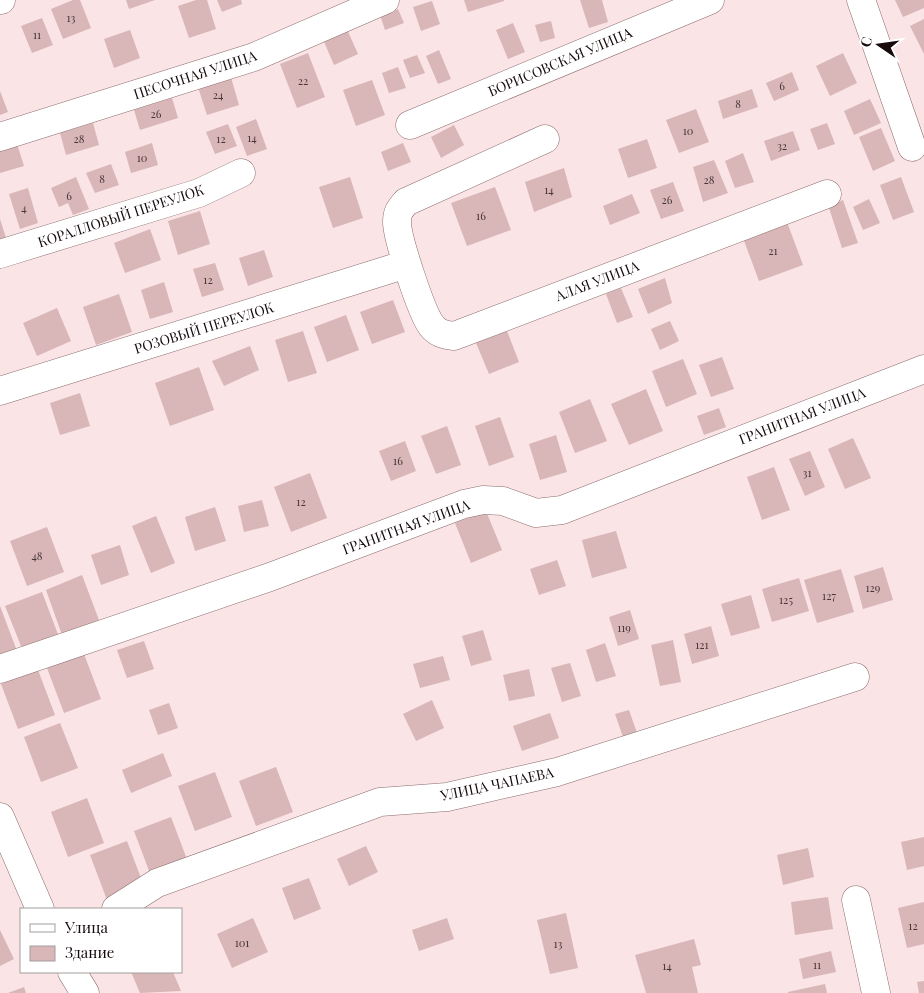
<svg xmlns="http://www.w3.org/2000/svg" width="924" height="993" font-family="'Playfair Display',serif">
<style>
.building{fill:#d9b6b8}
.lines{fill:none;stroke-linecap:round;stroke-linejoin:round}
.minor-casing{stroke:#8b6c6d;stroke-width:29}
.minor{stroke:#fff;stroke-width:28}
.labels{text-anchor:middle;stroke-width:4;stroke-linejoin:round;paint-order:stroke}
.number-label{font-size:11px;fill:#473536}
.street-label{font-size:14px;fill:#160a0b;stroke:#fff}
</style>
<rect width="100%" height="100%" fill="#fae4e5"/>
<!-- building -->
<path class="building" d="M73,0H80L91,28L63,39L51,9Z
M126,0H155L129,9Z
M196,0H207L216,29L189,38L178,6Z
M217,0H241L242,4L222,12Z
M464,0H504V1L468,12Z
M580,0H602L608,22L589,28Z
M895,0H924V8L903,17Z
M432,1L440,24L421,31L413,7Z
M398,9L404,23L385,30L380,15Z
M42,18L53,45L32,53L21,26Z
M924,19V54L910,26Z
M551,21L555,38L540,42L535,25Z
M513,23L525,52L508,59L496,30Z
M346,27L358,54L334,65L322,37Z
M130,30L140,58L114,68L104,39Z
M439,50L451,79L438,84L426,56Z
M308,53L325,97L297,108L280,64Z
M843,53L857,83L830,96L816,66Z
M417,55L425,73L410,78L403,60Z
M398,67L406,88L389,93L382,73Z
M792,72L799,90L774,101L766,83Z
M230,74L239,105L207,115L197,84Z
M372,80L385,115L356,126L343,90Z
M752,89L758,107L723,119L718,101Z
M0,91L8,112L0,115Z
M172,98L178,118L140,130L134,110Z
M870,99L881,123L854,135L844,111Z
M696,109L709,142L679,153L666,120Z
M256,119L267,149L247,156L236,127Z
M93,123L99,145L66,155L60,133Z
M827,123L835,144L818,150L810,129Z
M228,124L237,146L215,154L206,132Z
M454,125L464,145L441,158L431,137Z
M881,128L895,161L873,171L859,137Z
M793,131L800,150L771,161L764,141Z
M647,139L657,168L628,178L618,149Z
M152,143L158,165L131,173L125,152Z
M403,143L411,162L388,171L381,152Z
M17,144L24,166L0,173V150Z
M743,153L754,182L735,188L725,161Z
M714,160L728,193L703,202L693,167Z
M111,164L119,185L95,193L86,173Z
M564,168L572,197L534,212L525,182Z
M76,177L89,209L73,215L68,203L59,207L51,188Z
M350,177L363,218L333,228L319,187Z
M901,177L914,212L893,220L880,185Z
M673,182L684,211L661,219L650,190Z
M495,187L511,230L467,246L451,203Z
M28,188L38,223L20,229L9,194Z
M632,194L640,213L610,225L603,206Z
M869,199L880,223L863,230L853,207Z
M843,200L858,243L842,248L828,205Z
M200,211L210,244L178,255L168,221Z
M0,219L7,241L0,243Z
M787,222L803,265L759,281L743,238Z
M150,229L161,260L125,273L114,243Z
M264,250L273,277L248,286L239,258Z
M215,263L224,290L202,297L193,269Z
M665,278L672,303L648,314L638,289Z
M164,282L173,312L150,319L141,290Z
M621,288L633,317L617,323L606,294Z
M119,294L132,332L96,345L83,307Z
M393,300L405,332L372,344L360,312Z
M57,308L71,341L37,356L23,323Z
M346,315L359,350L327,362L314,327Z
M670,321L679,341L660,350L651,329Z
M303,331L317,373L288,382L275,340Z
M507,331L519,362L489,374L476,343Z
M250,346L259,370L224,386L212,361Z
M722,357L734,389L711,397L699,365Z
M683,359L697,394L666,407L652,371Z
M199,367L214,410L170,426L155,383Z
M646,389L663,431L629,445L611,404Z
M80,393L90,426L60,435L50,403Z
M590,399L607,441L575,453L559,412Z
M719,408L726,427L704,435L697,416Z
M500,417L514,457L489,466L475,426Z
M447,426L461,465L436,474L421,436Z
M556,435L567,472L540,480L529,444Z
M853,438L871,478L845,489L828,449Z
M405,441L416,471L391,481L379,451Z
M810,451L825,487L805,496L789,459Z
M774,467L790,510L762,520L747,477Z
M310,473L327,518L291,532L274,487Z
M262,500L269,526L244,532L238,506Z
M215,507L226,541L195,551L185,517Z
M486,511L502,550L471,563L455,523Z
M156,516L175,563L151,573L132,526Z
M47,527L64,572L27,586L10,541Z
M616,531L627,568L592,578L582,540Z
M120,545L129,575L101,585L91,555Z
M557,560L566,586L539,595L530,569Z
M883,567L893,600L863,609L854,576Z
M841,569L854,612L817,623L804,580Z
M82,575L99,620L62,635L46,590Z
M799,578L809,611L772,622L762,589Z
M42,592L59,637L23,651L5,606Z
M751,595L760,628L731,636L721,604Z
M0,606L17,651L0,658Z
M630,610L639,639L618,646L609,617Z
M711,626L719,656L692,664L684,634Z
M483,630L492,660L471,666L462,636Z
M673,640L681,682L660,686L651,645Z
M144,641L154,669L127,678L117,650Z
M605,643L616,676L596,682L586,650Z
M84,654L101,699L64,713L47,668Z
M443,656L450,680L420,688L413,664Z
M570,663L581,696L562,702L551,668Z
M529,669L535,696L509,701L503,675Z
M38,670L55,715L18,729L1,684Z
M432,700L444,728L416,741L403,714Z
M169,703L178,728L158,735L149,710Z
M629,710L637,733L623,737L615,714Z
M550,713L559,738L522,751L513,726Z
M60,723L78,768L41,782L24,737Z
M163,753L172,776L131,793L122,770Z
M276,767L293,812L256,826L239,781Z
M215,772L232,817L195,831L178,786Z
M87,798L104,843L68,857L51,812Z
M171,817L188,862L151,876L134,831Z
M924,837V866L907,870L901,842Z
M127,841L144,886L107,900L90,855Z
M366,846L378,872L349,886L337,859Z
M808,848L814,877L783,885L777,855Z
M309,878L321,909L294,920L282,888Z
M828,897L833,929L795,935L791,902Z
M924,902V944L907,948L898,908Z
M566,913L578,968L550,974L537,920Z
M253,918L268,952L232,968L217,934Z
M447,918L454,939L419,951L412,930Z
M0,930L14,959L0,966Z
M694,939L701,965L692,967L698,993H646L635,955Z
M831,951L836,972L803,979L799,959Z
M131,972H173L181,991L140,993Z
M924,981V993H919L917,982Z
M825,984L827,993H788V992Z
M24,987L26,993H8Z"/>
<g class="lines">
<!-- minor casing -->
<g class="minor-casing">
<path id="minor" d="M0,0H1
M861,0L912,147
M410,125L710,0
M0,137L254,57L385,0
M545,139L406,202C400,209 397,212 397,222C397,238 421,311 431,325C437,333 444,335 454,336L827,194
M0,254L199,193L241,173
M0,391L407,264
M0,669L270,577L464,504L483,500L503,501L536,513L562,510L924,369
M0,817L40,909
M856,900L876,993
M116,909L157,883L380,802L447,797L557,772L855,677
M72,972L85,993"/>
</g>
<!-- minor -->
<use href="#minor" class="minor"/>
</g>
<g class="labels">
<!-- number labels -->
<g class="number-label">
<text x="71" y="22">13</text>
<text x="37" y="39">11</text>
<text x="303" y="85">22</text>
<text x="782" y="90">6</text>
<text x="218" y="99">24</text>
<text x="738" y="108">8</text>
<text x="156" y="118">26</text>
<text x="688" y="135">10</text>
<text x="252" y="142">14</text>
<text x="79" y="143">28</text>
<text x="221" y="143">12</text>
<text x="782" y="150">32</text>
<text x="142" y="162">10</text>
<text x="102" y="183">8</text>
<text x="709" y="184">28</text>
<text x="549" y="194">14</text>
<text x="69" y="200">6</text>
<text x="667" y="204">26</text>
<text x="24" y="212">4</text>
<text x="481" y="220">16</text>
<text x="773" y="255">21</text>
<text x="208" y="284">12</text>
<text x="398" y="465">16</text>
<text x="807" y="477">31</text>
<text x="301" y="506">12</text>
<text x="37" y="560">48</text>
<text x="873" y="592">129</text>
<text x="829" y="600">127</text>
<text x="786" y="604">125</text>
<text x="624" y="632">119</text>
<text x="702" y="649">121</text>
<text x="913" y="930">12</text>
<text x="242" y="947">101</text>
<text x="558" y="948">13</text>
<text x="817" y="969">11</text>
<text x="667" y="970">14</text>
</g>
<!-- street labels -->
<g class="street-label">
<text transform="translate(560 62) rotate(-23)" y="5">БОРИСОВСКАЯ УЛИЦА</text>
<text transform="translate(195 75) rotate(-18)" y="5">ПЕСОЧНАЯ УЛИЦА</text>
<text transform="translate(121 216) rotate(-18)" y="5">КОРАЛЛОВЫЙ ПЕРЕУЛОК</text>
<text transform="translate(597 281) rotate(-21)" y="5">АЛАЯ УЛИЦА</text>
<text transform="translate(204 328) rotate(-17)" y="5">РОЗОВЫЙ ПЕРЕУЛОК</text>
<text transform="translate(802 416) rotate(-21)" y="5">ГРАНИТНАЯ УЛИЦА</text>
<text transform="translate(406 527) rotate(-20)" y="5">ГРАНИТНАЯ УЛИЦА</text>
<text transform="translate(497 784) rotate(-12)" y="5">УЛИЦА ЧАПАЕВА</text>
</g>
</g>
<!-- legend -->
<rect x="20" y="908" width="162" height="65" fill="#ffffff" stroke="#a29d9d"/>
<rect x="30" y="924" width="25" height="8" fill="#ffffff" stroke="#a29d9d"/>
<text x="65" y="933" font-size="15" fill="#160a0b">Улица</text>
<rect x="30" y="946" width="25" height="15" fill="#d9b6b8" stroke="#a29d9d"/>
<text x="65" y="958" font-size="15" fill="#160a0b">Здание</text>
<!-- north arrow -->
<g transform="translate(879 45) rotate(283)" stroke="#ffffff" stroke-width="4" paint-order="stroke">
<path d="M0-4L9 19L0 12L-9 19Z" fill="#160a0b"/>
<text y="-8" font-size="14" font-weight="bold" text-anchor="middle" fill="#160a0b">С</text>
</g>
</svg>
